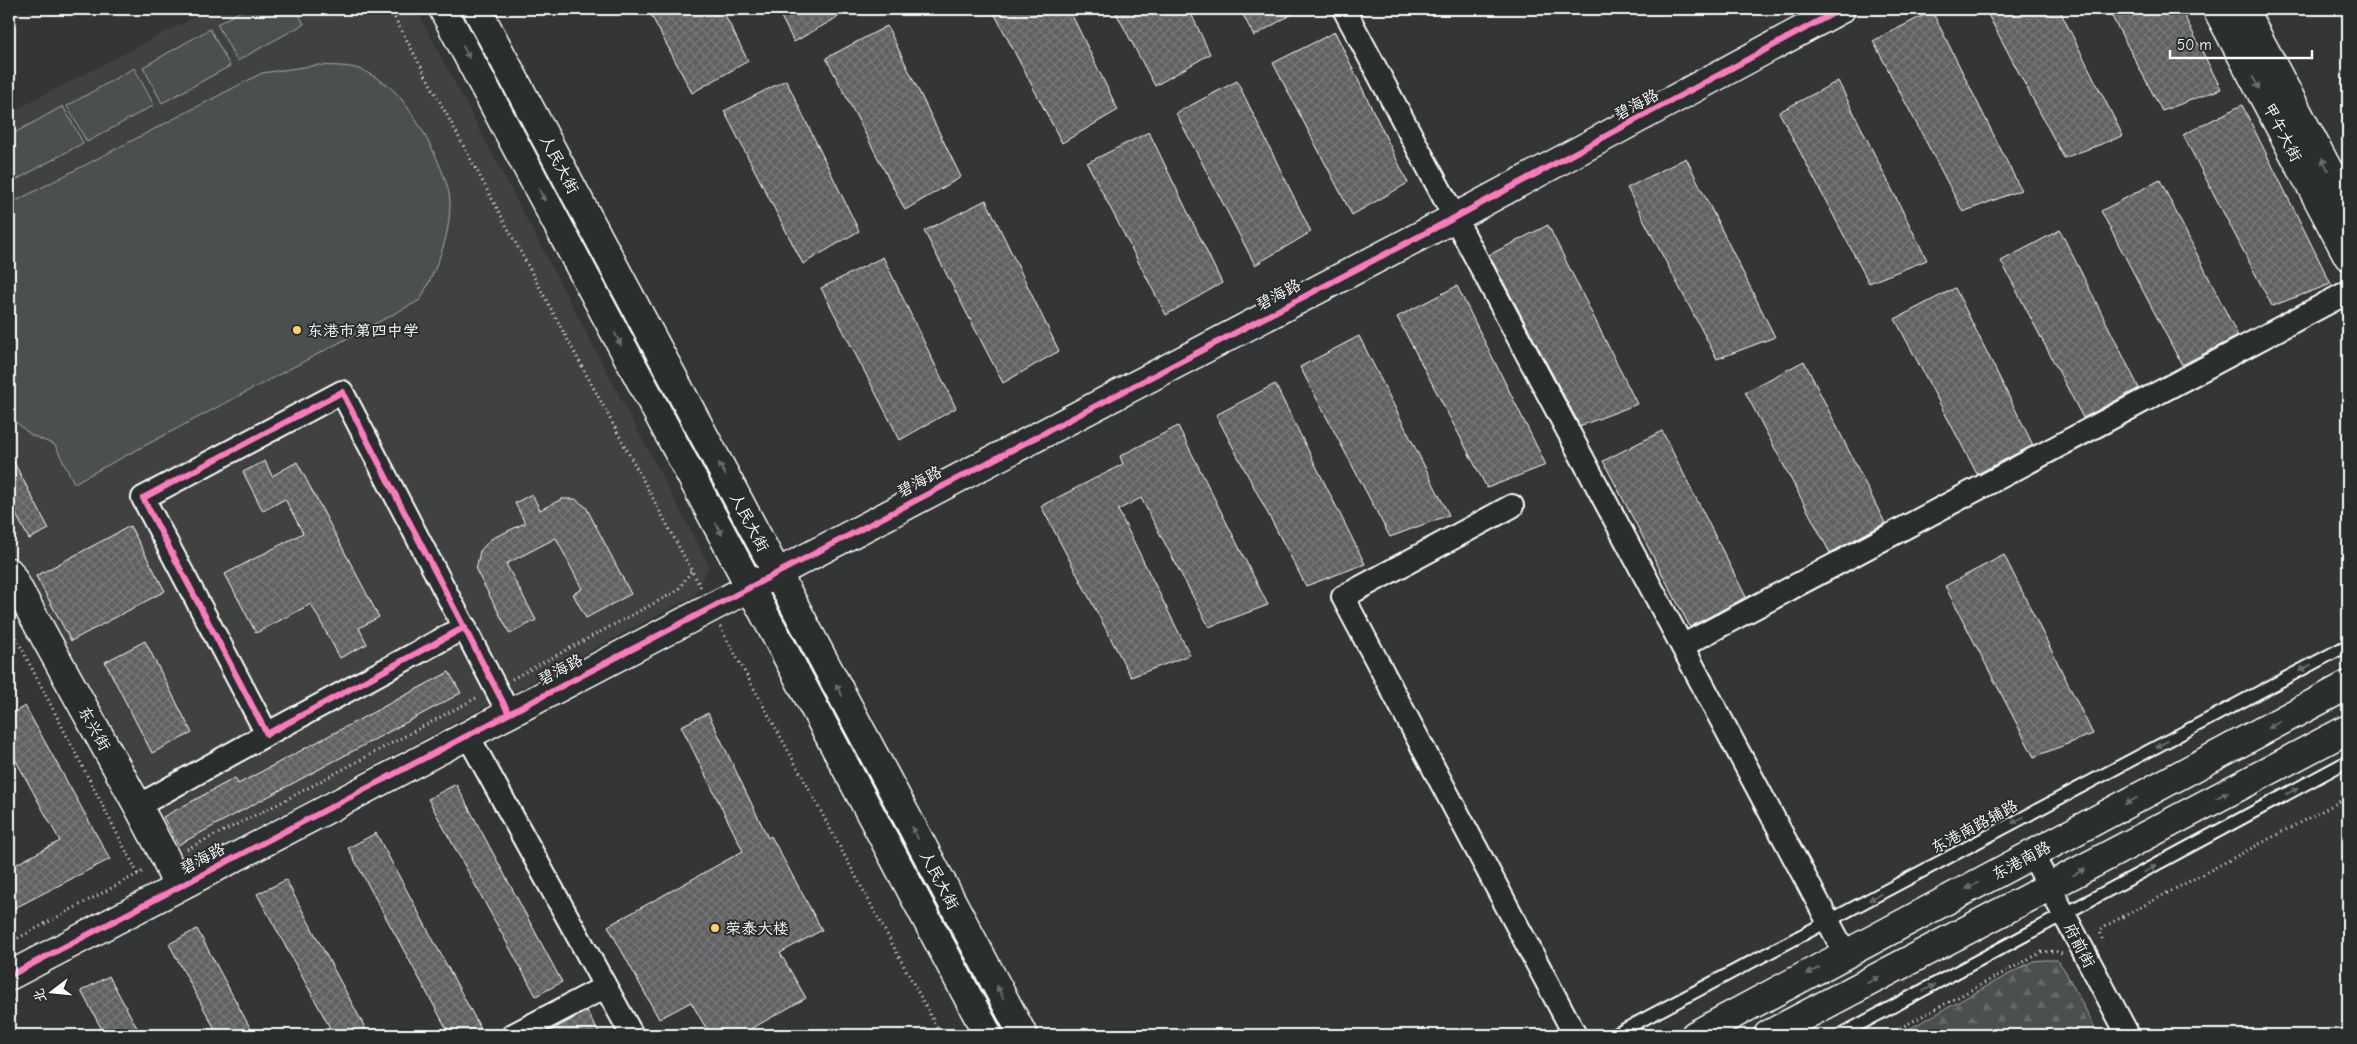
<svg xmlns="http://www.w3.org/2000/svg" width="2357" height="1044" font-family="'Comic Neue','LXGW WenKai TC',sans-serif">
<style>
.built{fill:#404243}
.grass{fill:#4c4f50;stroke:#a6a7a8}
.forest{fill:url(#forest-firs);stroke:#a6a7a8}
.building{fill:url(#building-cross-hatch);stroke:#fff}
.lines{fill:none;stroke-linecap:round;stroke-linejoin:round}
.service-casing{stroke:#fff;stroke-width:15}
.minor-casing{stroke:#fff;stroke-width:26}
.tertiary-casing{stroke:#fff;stroke-width:31}
.secondary-casing{stroke:#fff;stroke-width:31}
.path{stroke:#fff;stroke-width:3;stroke-dasharray:1 4;stroke-linecap:butt}
.service{stroke:#2a2d2e;stroke-width:11}
.minor{stroke:#2a2d2e;stroke-width:22}
.tertiary{stroke:#2a2d2e;stroke-width:28}
.secondary{stroke:#2a2d2e;stroke-width:28}
.cycleway-casing{stroke:#2a2d2e;stroke-width:9}
.cycleway{stroke:#fd7abc;stroke-width:6}
.oneway{fill:#6a6c6d}
.poi-dot{fill:#ffd166;stroke:#2a2d2e;stroke-width:2}
.labels{text-anchor:middle;stroke-width:4;stroke-linejoin:round;paint-order:stroke}
.street-label{font-size:16px;fill:#fff;stroke:#2a2d2e}
.poi-label{font-size:16px;fill:#fff;stroke:#2a2d2e;text-anchor:start}
</style>
<defs>
<pattern id="forest-firs" width="22" height="20" patternUnits="userSpaceOnUse" patternTransform="scale(1.25)"><rect width="22" height="20" fill="#4c4f50"/><path d="M5 1l3.5 6h-7zM16 11l3.5 6h-7z" fill="#67696a"/></pattern>
<pattern id="building-cross-hatch" width="8" height="8" patternUnits="userSpaceOnUse" patternTransform="scale(1.25)"><rect width="8" height="8" fill="#5f6162"/><path d="M0 0l8 8M0 8l8-8" fill="none" stroke="#77797a"/></pattern>
</defs>
<rect width="100%" height="100%" fill="#333536"/>
<filter id="ink" filterUnits="userSpaceOnUse"><feTurbulence type="fractalNoise" baseFrequency=".02" numOctaves="2"/><feDisplacementMap in="SourceGraphic" scale="10" xChannelSelector="R" yChannelSelector="G"/><feConvolveMatrix kernelMatrix="1 2 1 2 8 2 1 2 1" color-interpolation-filters="sRGB"/></filter>
<g filter="url(#ink)">
<!-- built -->
<path class="built" d="M210,9H416L709,566L695,595L179,869L9,546V113Z"/>
<!-- grass -->
<path class="grass" d="M245,9H296L304,24L237,61L217,24Z
M210,29L230,66L162,103L143,67Z
M318,65C330,66 347,65 359,69C369,73 385,82 392,89C412,106 451,177 450,203C450,239 436,269 420,300L74,483L55,445L31,435L9,416V207L12,203L262,73Z
M134,68L154,105L87,142L67,106Z
M63,106L83,143L16,180L9,167V136Z"/>
<!-- forest -->
<path class="forest" d="M2045,960H2057L2064,969L2099,1035H1898L2033,961Z"/>
<!-- building -->
<path class="building" d="M648,9H722L748,61L692,93Z
M777,9H852L794,42Z
M992,9H1069L1118,110L1062,143Z
M1114,9H1189L1210,54L1155,86Z
M1240,9H1301L1254,36Z
M1985,9H2059L2123,136L2064,158Z
M2108,9H2181L2221,89L2162,111Z
M1932,11L2021,190L1963,212L1873,41Z
M887,26L961,177L905,210L826,58Z
M1335,32L1408,183L1352,215L1273,63Z
M786,80L859,231L803,264L724,111Z
M1237,81L1311,232L1255,265L1176,113Z
M1838,81L1927,260L1869,283L1779,112Z
M2242,105L2331,284L2272,306L2183,135Z
M1149,132L1222,283L1166,315L1087,163Z
M1686,158L1775,337L1717,359L1627,188Z
M2160,180L2238,336L2182,365L2101,211Z
M986,200L1059,351L1003,383L924,231Z
M1548,225L1637,404L1580,426L1489,255Z
M2060,230L2139,388L2083,418L2001,261Z
M883,257L956,408L900,440L821,288Z
M1457,286L1546,465L1487,488L1397,317Z
M1955,288L2033,445L1977,474L1895,319Z
M1359,336L1449,515L1390,537L1300,367Z
M1804,361L1885,523L1830,553L1745,392Z
M1275,384L1365,564L1306,586L1216,415Z
M1178,426L1268,605L1209,627L1141,498L1118,510L1190,655L1131,677L1041,506L1123,464L1120,456Z
M1662,431L1746,597L1690,627L1603,461Z
M9,453L49,529L29,539L9,501Z
M265,461L272,476L297,462L379,617L359,628L367,644L340,658L311,604L256,633L225,574L303,533L285,499L263,511L243,472Z
M532,494L540,510L562,499H575L586,507L631,594L586,618L573,594L582,589L556,538L506,564L536,620L510,634L476,570L480,551L491,539L525,523L515,503Z
M130,526L165,591L71,641L36,576Z
M2004,555L2093,734L2034,757L1945,586Z
M145,641L192,733L152,753L105,662Z
M449,672L461,693L178,845L163,817L235,778L238,784Z
M25,706L110,859L9,911V868L60,841L9,748V715Z
M708,713L768,838L771,836L822,930L780,953L806,998L740,1035H710L691,1002L659,1019L608,926L743,851L681,726Z
M456,784L562,982L536,996L428,799Z
M376,833L484,1035H450L348,848Z
M286,880L369,1035H334L257,894Z
M197,929L254,1035H218L169,944Z
M109,976L141,1035H105L81,991Z
M587,1011L600,1035H543Z"/>
<g class="lines">
<!-- service casing -->
<g class="service-casing">
<path id="service" d="M1614,1035L2348,645
M1840,1035L2348,761"/>
</g>
<!-- minor casing -->
<g class="minor-casing">
<path id="minor" d="M1344,9L1845,953
M1512,506L1343,597L1575,1035
M465,627L267,734L143,498L342,392L508,712
M1682,646L2348,292
M467,734L632,1035
M138,806L267,734
M2032,854L2128,1035
M513,1035L605,987"/>
</g>
<!-- tertiary casing -->
<g class="tertiary-casing">
<path id="tertiary" d="M2217,9L2348,256
M2243,9L2348,207
M9,572L138,806L166,859L177,887
M9,976L1456,217L1841,9"/>
</g>
<!-- secondary casing -->
<g class="secondary-casing">
<path id="secondary" d="M443,9L988,1035
M477,9L1023,1035
M1695,1035L2348,685
M1768,1035L2348,729"/>
</g>
<!-- path -->
<path class="path" d="M390,9L701,588
M9,624L138,874
M720,627L790,754L941,1035
M512,679L677,591L692,570
M187,849L278,804L478,697
M2102,939L2100,931L2109,924L2348,797
M9,943L145,870
M9,1003L17,999
M1887,1035L2042,952L2055,951L2062,954"/>
<!-- service -->
<use href="#service" class="service"/>
<!-- minor -->
<use href="#minor" class="minor"/>
<!-- tertiary -->
<use href="#tertiary" class="tertiary"/>
<!-- secondary -->
<use href="#secondary" class="secondary"/>
<!-- cycleway casing -->
<g class="cycleway-casing">
<path id="cycleway" d="M465,627L267,734L143,498L342,392L508,712
M9,976L1456,217L1841,9"/>
</g>
<!-- cycleway -->
<use href="#cycleway" class="cycleway"/>
</g>
<!-- one-way arrows -->
<defs><path id="oneway-solid" d="M-6-.8H1V-3.2L6.5 0L1 3.2V.8H-6Z" transform="scale(1.25)"/></defs>
<g class="oneway">
<use href="#oneway-solid" transform="translate(466 52) rotate(62)"/>
<use href="#oneway-solid" transform="translate(2256 83) rotate(62)"/>
<use href="#oneway-solid" transform="translate(2325 164) rotate(-118)"/>
<use href="#oneway-solid" transform="translate(542 195) rotate(62)"/>
<use href="#oneway-solid" transform="translate(618 339) rotate(62)"/>
<use href="#oneway-solid" transform="translate(722 469) rotate(-118)"/>
<use href="#oneway-solid" transform="translate(719 529) rotate(62)"/>
<use href="#oneway-solid" transform="translate(2305 668) rotate(152)"/>
<use href="#oneway-solid" transform="translate(839 690) rotate(-118)"/>
<use href="#oneway-solid" transform="translate(2274 725) rotate(152)"/>
<use href="#oneway-solid" transform="translate(2162 744) rotate(152)"/>
<use href="#oneway-solid" transform="translate(2292 791) rotate(-29)"/>
<use href="#oneway-solid" transform="translate(2222 795) rotate(-28)"/>
<use href="#oneway-solid" transform="translate(2131 801) rotate(152)"/>
<use href="#oneway-solid" transform="translate(2018 820) rotate(152)"/>
<use href="#oneway-solid" transform="translate(915 833) rotate(-118)"/>
<use href="#oneway-solid" transform="translate(2150 869) rotate(-29)"/>
<use href="#oneway-solid" transform="translate(2079 872) rotate(-28)"/>
<use href="#oneway-solid" transform="translate(1972 886) rotate(152)"/>
<use href="#oneway-solid" transform="translate(1875 897) rotate(152)"/>
<use href="#oneway-solid" transform="translate(1813 971) rotate(151)"/>
<use href="#oneway-solid" transform="translate(1873 980) rotate(-28)"/>
<use href="#oneway-solid" transform="translate(1929 988) rotate(-28)"/>
<use href="#oneway-solid" transform="translate(1000 992) rotate(-118)"/>
</g>
</g>
<!-- markers -->
<g class="poi-dot">
<circle cx="297" cy="330" r="5"/>
<circle cx="715" cy="928" r="5"/>
</g>
<g class="labels">
<!-- street labels -->
<g class="street-label">
<text transform="translate(1636 104) rotate(-28)" y="6">碧海路</text>
<text transform="translate(2283 132) rotate(62)" y="6">甲午大街</text>
<text transform="translate(560 164) rotate(62)" y="6">人民大街</text>
<text transform="translate(1278 294) rotate(-28)" y="6">碧海路</text>
<text transform="translate(919 481) rotate(-28)" y="6">碧海路</text>
<text transform="translate(750 522) rotate(62)" y="6">人民大街</text>
<text transform="translate(560 669) rotate(-28)" y="6">碧海路</text>
<text transform="translate(95 728) rotate(61)" y="6">东兴街</text>
<text transform="translate(1974 826) rotate(-28)" y="6">东港南路辅路</text>
<text transform="translate(202 858) rotate(-28)" y="6">碧海路</text>
<text transform="translate(2021 860) rotate(-28)" y="6">东港南路</text>
<text transform="translate(940 880) rotate(62)" y="6">人民大街</text>
<text transform="translate(2080 945) rotate(62)" y="6">府前街</text>
</g>
<!-- poi labels -->
<g class="poi-label">
<text x="307" y="336">东港市第四中学</text>
<text x="725" y="934">荣泰大楼</text>
</g>
</g>
<!-- margin -->
<rect width="2357" height="1044" fill="none" stroke="#2a2d2e" stroke-width="30"/>
<rect x="15" y="15" width="2327" height="1014" fill="none" stroke="#fff" stroke-width="2" filter="url(#ink)"/>
<!-- north arrow -->
<g transform="translate(52 992) rotate(254)" stroke="#2a2d2e" stroke-width="4" paint-order="stroke">
<path d="M0-4L9 19L0 12L-9 19Z" fill="#ffffff"/>
<text y="-8" font-size="14" font-weight="bold" text-anchor="middle" fill="#ffffff">北</text>
</g>
<!-- scale -->
<path d="M2170 50v8h142v-8" fill="none" stroke="#ffffff" stroke-width="2.5"/>
<text x="2177" y="50" font-size="15" fill="#ffffff" stroke="#2a2d2e" stroke-width="4" paint-order="stroke">50 m</text>
</svg>
